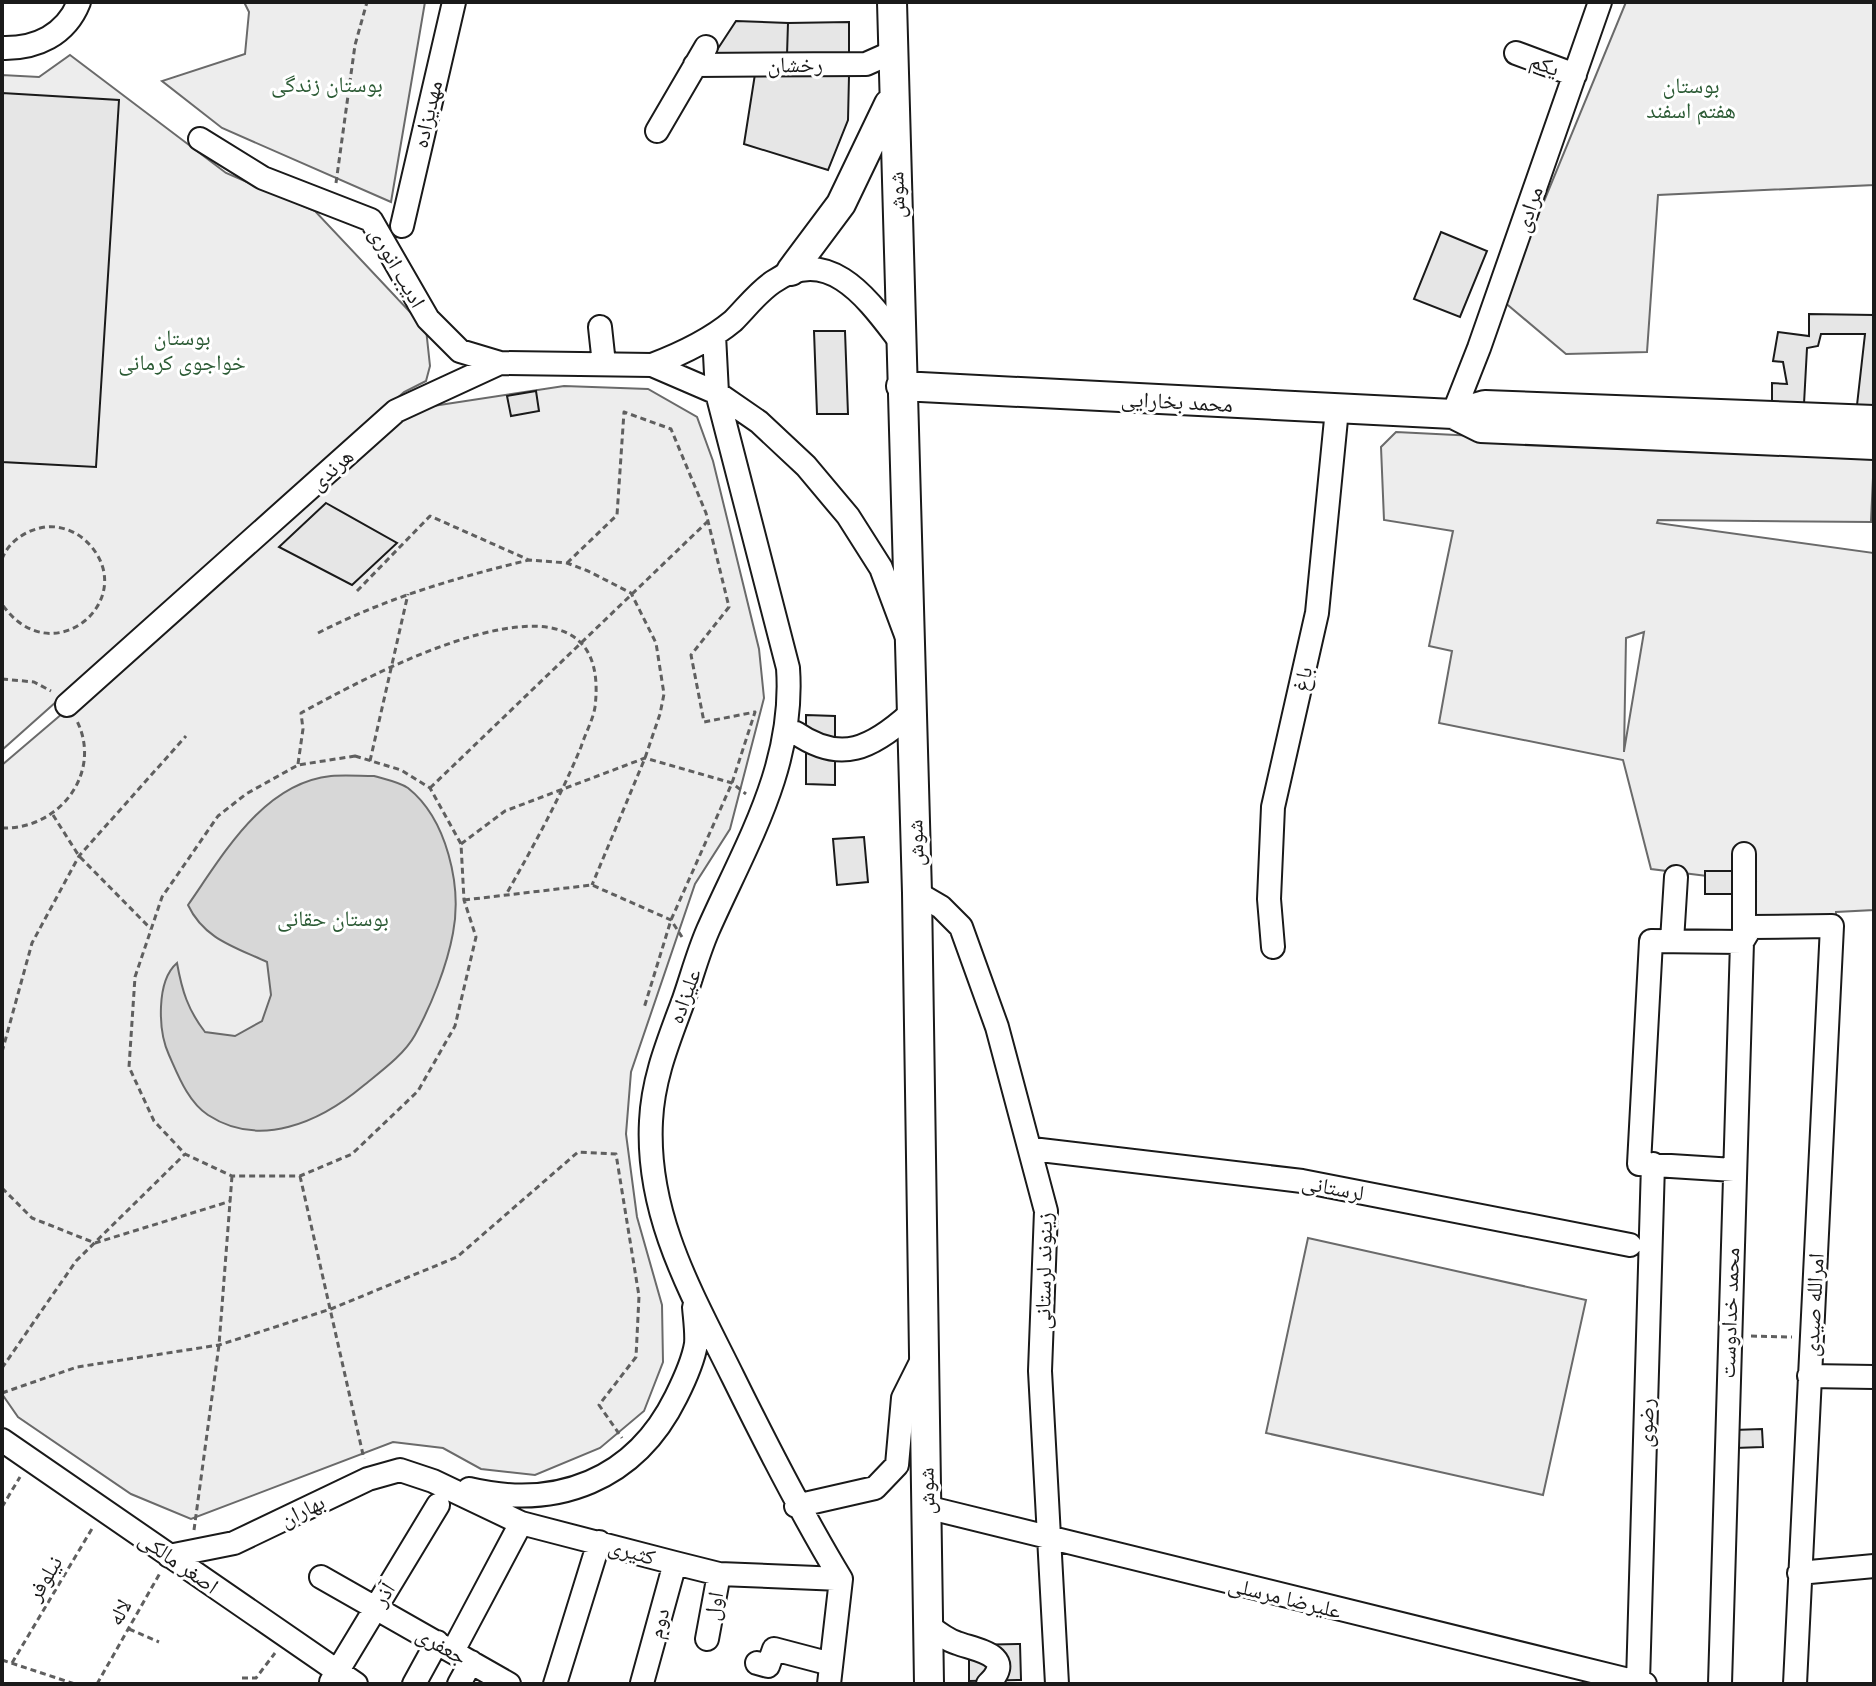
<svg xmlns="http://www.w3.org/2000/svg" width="1876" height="1686" font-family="'Public Sans','Noto Naskh Arabic',sans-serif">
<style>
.built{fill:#ededed;stroke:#6a6a6a;stroke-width:2;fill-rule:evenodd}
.water{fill:#d7d7d7;stroke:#6a6a6a;stroke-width:2}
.building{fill:#e6e6e6;stroke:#1a1a1a;stroke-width:2}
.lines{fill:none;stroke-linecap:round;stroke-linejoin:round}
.minor-casing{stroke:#1a1a1a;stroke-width:26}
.major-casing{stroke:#1a1a1a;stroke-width:32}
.path{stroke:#5f5f5f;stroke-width:3;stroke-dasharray:6 4;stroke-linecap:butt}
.minor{stroke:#fff;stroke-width:22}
.major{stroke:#fff;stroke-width:28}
.labels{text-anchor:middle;stroke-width:6;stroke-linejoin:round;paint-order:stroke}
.street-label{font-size:22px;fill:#1a1a1a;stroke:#fff}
.park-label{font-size:22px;fill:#2b5a34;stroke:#fff}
</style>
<rect width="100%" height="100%" fill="#fff"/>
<!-- built -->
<path class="built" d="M244,2H425L391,202L222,128L162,81L245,54L249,12Z
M1626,2H1874V185L1658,195L1647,352L1566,354L1503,301Z
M70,55L226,173L315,211L426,329L430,366L426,381L404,392L2,750V75L39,77Z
M564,386L648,389L697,417L713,461L759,649L764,698L730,829L695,884L631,1072L626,1134L637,1217L662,1305L663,1362L644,1411L600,1448L535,1475L481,1469L443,1448L393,1442L191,1519L131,1494L18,1417L2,1394V765L259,546L381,430L433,406Z
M1396,432L1874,456L1871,522L1658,520L1657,523L1874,553V910L1836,912V919L1750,920L1756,882L1651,869L1623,760L1439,723L1452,651L1429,646L1453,531L1384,520L1381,447ZM1644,632L1624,751V752L1626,638Z
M1308,1238L1586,1300L1543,1495L1266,1433Z"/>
<!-- water -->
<path class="water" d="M374,776C384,779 399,782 408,788C447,819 462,886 453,933C447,966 431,1006 415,1035C404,1055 380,1072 363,1086C320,1122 260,1149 208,1115C188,1102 178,1075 169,1055C158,1031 156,981 177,963C182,991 188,1010 205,1032L235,1036L262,1021L271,995L267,962C235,947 204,939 188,905C223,855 263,783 331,776C345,775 360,776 374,776Z"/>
<!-- building -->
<path class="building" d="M736,21L788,23L787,55L715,53Z
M849,22V56L787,55L788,23Z
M755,74L849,76L848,120L828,170L744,144Z
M2,93L119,100L96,467L2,462Z
M1441,232L1487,251L1460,317L1414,299Z
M1809,314L1874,315V410L1856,414L1865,334H1821L1818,346L1807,348L1804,404L1772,403V383L1787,384L1783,362L1773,361L1778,332L1809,336Z
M814,331H845L848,414H817Z
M536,391L539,411L511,416L507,396Z
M326,503L397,543L352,585L279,547Z
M806,715L835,716V785L806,784Z
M864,837L868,882L837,885L833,839Z
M1705,871H1735V894H1705Z
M1762,1429L1763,1447L1735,1448L1734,1430Z
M1020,1644L1021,1680L969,1681V1645Z"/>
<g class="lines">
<!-- minor casing -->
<g class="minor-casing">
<path id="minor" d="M2,48C36,49 66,35 79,2
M1516,53L1575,75
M695,65L866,64L893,52
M657,131L706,47
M200,139L263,178L371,220L428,319L460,351L500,363
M402,226L454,2
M600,327L604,364
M714,335L717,393L788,668C795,766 746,844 708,930C698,953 692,976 684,999C669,1040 653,1077 651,1121C646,1216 692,1294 733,1377C767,1446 801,1513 841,1579
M652,365C681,354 709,341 733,321C746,308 758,292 773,282C830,243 869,301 900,341
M1453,414L1479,348L1600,2
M67,705L396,411L500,363L652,365L717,393L759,422L806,466L848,516L881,568L906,635
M796,733C841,764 872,748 910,714
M1744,854V933
M917,893L941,907L961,927L997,1027L1046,1211L1040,1371L1057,1684
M1672,941L1676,877
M1273,947L1269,899L1273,807L1317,613L1337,409
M1032,1149L1302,1181L1630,1245
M1734,1170L1639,1164L1651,941L1742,942L1751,927L1832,926L1795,1684
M1809,1376L1874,1377
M2,1440L356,1684
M469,1489C557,1510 635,1480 676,1397C684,1381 693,1362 696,1344C697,1333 695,1319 694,1307
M796,1506L875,1488L897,1465L903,1398L924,1356
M926,1507L1645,1684
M169,1556L234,1543L368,1479L400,1470L433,1481L521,1523L675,1563L719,1574L841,1579
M1799,1573L1874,1566
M321,1577L509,1684
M929,1626C938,1633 947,1640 957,1643C975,1650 1018,1655 988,1684
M707,1639L719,1574
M453,1651L521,1523
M757,1663L768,1666L774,1649L831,1664
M331,1682L438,1505
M1638,1682L1653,1164
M642,1683L675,1563
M414,1684L437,1642
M459,1684L471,1662
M555,1684L599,1542
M829,1684L841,1579
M1720,1684L1742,942"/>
</g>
<!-- major casing -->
<g class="major-casing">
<path id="major" d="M892,2L917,893L929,1684
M791,271L841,204L889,104
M901,386L1453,414L1485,405L1874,420
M1453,414L1481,428L1874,445"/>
</g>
<!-- path -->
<path class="path" d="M336,183L355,45L367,2
M2,559C9,541 26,530 45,527C61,525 78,532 89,544C141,600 51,676 2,604
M567,563L617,515L624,412L671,429L706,513L729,607L691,655L704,722L755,712L732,783L671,920L644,1008
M357,591L430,516L529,560L567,563L588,571L631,593L656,643L664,694L660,714L645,758L592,885
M318,633C386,598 455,578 529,560
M2,679L34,682L51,691
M355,756L401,770L430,788L461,844L464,900L476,937L455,1026L418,1091L352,1154L300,1176H232L185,1154L154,1121L129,1067L135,977L162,897L218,816L246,794L298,765Z
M370,761L408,594
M298,764L303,729L301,713C361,680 615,539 595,707C593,720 585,734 581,747C560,798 534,845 507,893
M430,788L707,522
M53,815L79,856L151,929
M2,828C58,830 103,774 77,721
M461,844L505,811L645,758L732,783L746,794
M464,900L592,885L671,920L682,937
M2,1052L32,943L79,856L186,736
M300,1176L364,1459
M2,1188L32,1218L95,1243L231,1201
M1751,1336L1792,1337
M2,1368L76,1261L185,1154
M2,1393L77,1367L219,1345L331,1309L457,1257L578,1152L616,1154L639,1296L636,1357L599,1405L622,1438
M2,1507L20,1477
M194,1530L219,1345L232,1176
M129,1629L159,1642
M2,1660L75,1684
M12,1663L93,1527
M242,1678H256L275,1653
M97,1684L160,1573"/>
<!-- minor -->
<use href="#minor" class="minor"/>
<!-- major -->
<use href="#major" class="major"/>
</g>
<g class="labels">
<!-- street labels -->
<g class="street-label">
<text transform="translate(795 64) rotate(-1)" y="8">رخشان</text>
<text transform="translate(1545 64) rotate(21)" y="8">یکم</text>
<text transform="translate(427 114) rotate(-77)" y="8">مهدیزاده</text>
<text transform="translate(896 195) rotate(-92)" y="8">شوش</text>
<text transform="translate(1528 209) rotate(-71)" y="8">مرادی</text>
<text transform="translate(398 267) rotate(60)" y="8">ادیب انوری</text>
<text transform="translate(1177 401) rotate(3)" y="8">محمد بخارایی</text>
<text transform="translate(331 469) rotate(-42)" y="8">هرندی</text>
<text transform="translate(1302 679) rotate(-78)" y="8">باغ</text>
<text transform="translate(915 843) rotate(-92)" y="8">شوش</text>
<text transform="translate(684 996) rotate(-70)" y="8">علیزاده</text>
<text transform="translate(1333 1187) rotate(11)" y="8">لرستانی</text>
<text transform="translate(1043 1271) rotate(-89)" y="8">زینوند لرستانی</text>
<text transform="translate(1813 1305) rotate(-87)" y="8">امرالله صیدی</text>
<text transform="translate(1729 1313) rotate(-88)" y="8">محمد خدادوست</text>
<text transform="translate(1645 1423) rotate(-88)" y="8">رضوی</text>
<text transform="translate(926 1491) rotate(-91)" y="8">شوش</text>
<text transform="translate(302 1510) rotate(-26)" y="8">بهاران</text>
<text transform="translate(632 1551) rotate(16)" y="8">کثیری</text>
<text transform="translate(179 1562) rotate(35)" y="8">اصغر مالکی</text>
<text transform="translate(44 1578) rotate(-59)" y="8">نیلوفر</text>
<text transform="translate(383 1594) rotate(-58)" y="8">آذر</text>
<text transform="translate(1285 1597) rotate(14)" y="8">علیرضا مرسلی</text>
<text transform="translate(713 1606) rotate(-80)" y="8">اول</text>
<text transform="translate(119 1612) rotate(-61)" y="8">لاله</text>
<text transform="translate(658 1623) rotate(-75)" y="8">دوم</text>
<text transform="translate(442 1645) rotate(30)" y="8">جعفری</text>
</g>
<!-- park labels -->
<g class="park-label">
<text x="327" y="92">بوستان زندگی</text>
<text x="1691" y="93">بوستان<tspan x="1691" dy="25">هفتم اسفند</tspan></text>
<text x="182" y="345">بوستان<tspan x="182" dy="25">خواجوی کرمانی</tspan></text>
<text x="333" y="926">بوستان حقانی</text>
</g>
</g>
<!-- border -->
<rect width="1876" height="1686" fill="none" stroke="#1a1a1a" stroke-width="8"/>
</svg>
